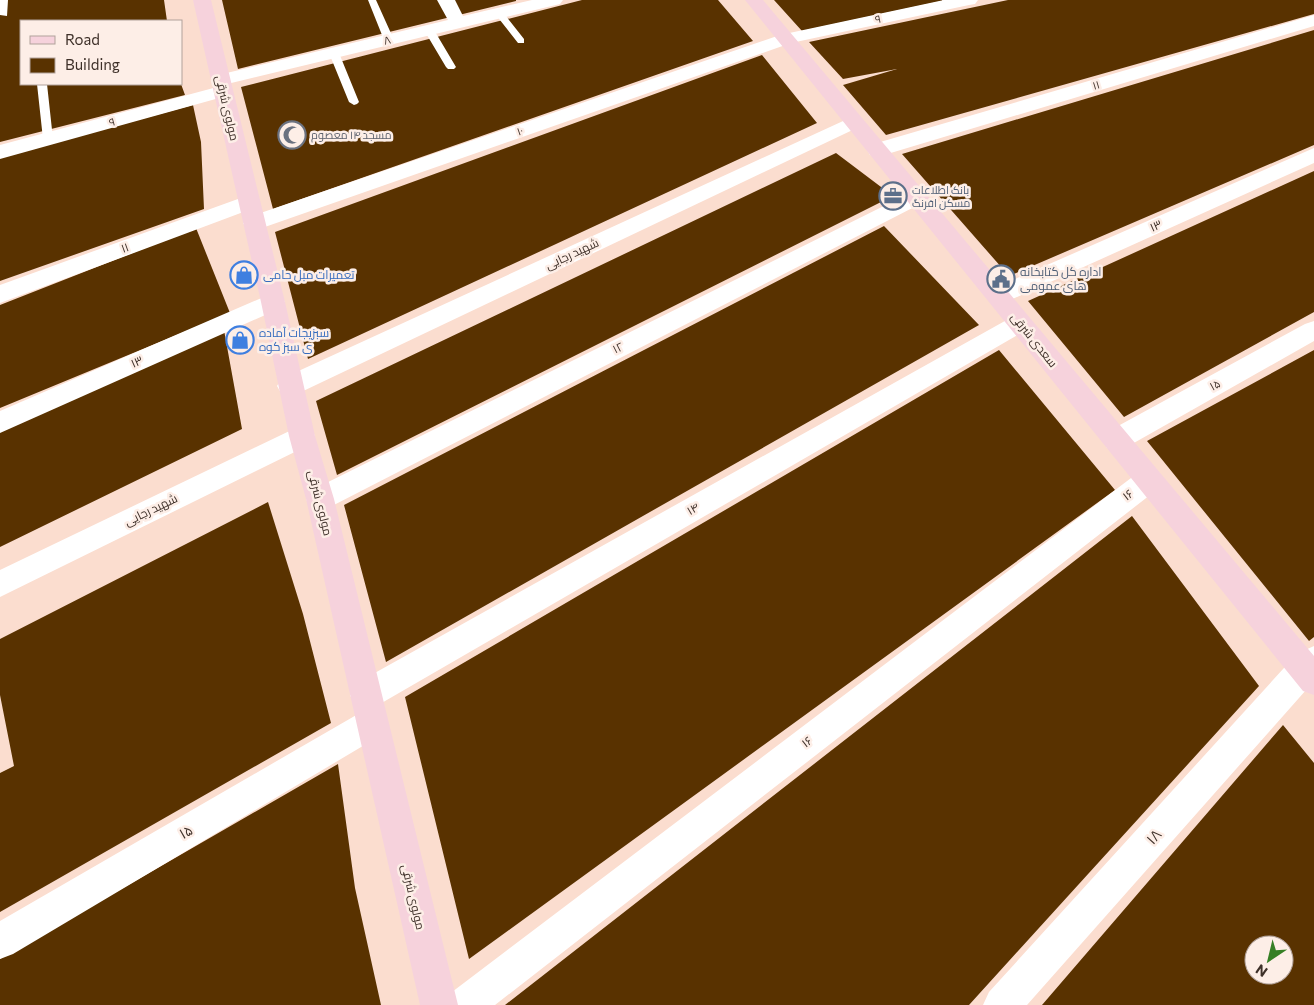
<svg xmlns="http://www.w3.org/2000/svg" width="1314" height="1005" font-family="Commissioner,Cairo,sans-serif">
<style>
.building{fill:#593200;fill-rule:evenodd}
.lines{fill:none;stroke-linecap:round;stroke-linejoin:round}
.lane{fill:#fff;fill-rule:evenodd}
.street{fill:#fff;fill-rule:evenodd}
.secondary{fill:#f6d2dc;fill-rule:evenodd}
.labels{text-anchor:middle;stroke-width:5;stroke-linejoin:round;paint-order:stroke}
.far-street-label{font-size:11px;fill:#3e3029;stroke:#fdeee7}
.far-worship-label{font-size:11px;fill:#5b616d;stroke:#fdeee7;text-anchor:start}
.far-service-label{font-size:11px;fill:#4e5e75;stroke:#fdeee7;text-anchor:start}
.street-label{font-size:12px;fill:#3e3029;stroke:#fdeee7}
.service-label{font-size:12px;fill:#4e5e75;stroke:#fdeee7;text-anchor:start}
.shop-label{font-size:12px;fill:#366cbe;stroke:#fdeee7;text-anchor:start}
.near-street-label{font-size:15px;fill:#3e3029;stroke:#fdeee7}
</style>
<rect width="100%" height="100%" fill="#fbddcf"/>
<!-- building -->
<path class="building" d="M0,0H164L167,21H21V84H181L185,95L0,142Z
M222,0H516V1L238,69Z
M582,0H718L753,41L273,209L241,87Z
M774,0H942V1L802,31Z
M1008,0H1314V14L886,135L843,85L897,69L843,79L809,42Z
M1314,30V145L1009,276L902,154Z
M762,55L817,123L308,359L275,232Z
M193,105L201,142L204,209L0,281V157Z
M836,153L893,196L337,475L316,401Z
M1314,171V312L1124,417L1028,301Z
M884,226L979,325L386,662L344,505Z
M196,228L230,313L0,408V305Z
M224,330L242,429L0,547V432Z
M999,350L1115,490L469,959L405,697Z
M1314,350V637L1309,641L1147,441Z
M268,502L303,614L331,723L0,912V773L14,766L0,695V639Z
M1132,516L1259,686L969,1005H505Z
M1283,725L1314,763V1005H1042ZM1254,945H1284V975H1254Z
M338,764L355,888L381,1005H0V959Z"/>
<g class="lines">
<!-- lane -->
<path class="lane" d="M0,0H8L7,16L0,15Z
M368,0H376L394,40L392,42L389,43L384,40Z
M499,10L502,11L524,39V43H518L496,15V11Z
M429,27L434,30L456,67L454,69H448L446,67L424,30Z
M334,50L339,53L359,102L357,104L354,105L349,102L329,53Z
M37,84H47L53,139L48,142L43,139Z"/>
<!-- street -->
<path class="street" d="M437,0H455L463,16L532,0H563L560,4L223,85L230,87L233,91L230,95L0,159V145L221,86L214,84L211,80L214,76L448,20Z
M944,0H978L975,4L969,5L791,43L262,228L254,231L246,228L243,223L246,218L780,35Z
M1314,15V26L884,155L877,157L870,155L867,150L870,145Z
M854,116L861,118L864,122L861,126L299,393L290,396L281,393L277,386L281,379Z
M1314,148V163L1006,302L998,305L990,302L986,296L990,290Z
M916,190L924,192L927,197L924,202L330,507L320,511L310,507L306,499L310,491Z
M249,195L257,197L260,202L257,207L0,303V285Z
M273,293L281,296L285,302L281,308L0,433V411Z
M1020,314L1028,317L1032,323L1028,329L373,708L383,712L388,723L383,734L13,954L0,959V921L365,710L355,706L350,695L355,684L1012,317Z
M1314,321V341L1125,448L1116,451L1107,448L1103,440L1107,432L1305,324Z
M302,425L311,428L315,436L311,444L0,597V570Z
M1149,468L1159,472L1163,480L1159,488L495,1005H446L452,992L1139,472Z
M1314,646V681L1027,1005H983L989,992L1294,657L1303,651Z"/>
<!-- secondary -->
<path class="secondary" d="M193,0H211L285,302L315,436L334,499L458,1005H420L306,499L289,436L261,302Z
M745,0H763L1314,656V695L1303,691Z"/>
</g>
<!-- icons -->
<defs>
<g id="mosque-ring" transform="scale(1.4375)"><circle r="9.5" fill="#fdeee7" stroke="#6b7280" stroke-width="1.5"/><path d="M3.5-4.9A6 6 0 1 0 3.5 4.9A5 5 0 1 1 3.5-4.9Z" fill="#6b7280"/></g>
<g id="office-ring" transform="scale(1.4375)"><circle r="9.5" fill="#fdeee7" stroke="#5c6f8a" stroke-width="1.5"/><path d="M-6-3h4V-5.5h4V-3h4V5H-6ZM-1-4.5V-3h2v-1.5ZM-6 0V1H6V0Z" fill="#5c6f8a"/></g>
<g id="shop-ring" transform="scale(1.4375)"><circle r="9.5" fill="#fdeee7" stroke="#3f7fe0" stroke-width="1.5"/><path d="M-5-2.5h2.3a2.7 3.5 0 0 1 5.4 0H5L5.5 6h-11ZM-1.5-2.5h3a1.5 2.3 0 0 0-3 0Z" fill="#3f7fe0"/></g>
<g id="civic-ring" transform="scale(1.4375)"><circle r="9.5" fill="#fdeee7" stroke="#5c6f8a" stroke-width="1.5"/><path d="M-.6-6.5H3V-4.5H.6V-3L4-1V1h2V6H-6V1h2V-1L-.6-3ZM-1.2 2.5V6h2.4V2.5Z" fill="#5c6f8a"/></g>
</defs>
<g fill-rule="evenodd">
<use href="#mosque-ring" x="292" y="135"/>
<use href="#office-ring" x="893" y="196"/>
<use href="#shop-ring" x="244" y="275"/>
<use href="#civic-ring" x="1001" y="279"/>
<use href="#shop-ring" x="240" y="340"/>
</g>
<g class="labels">
<!-- far-street labels -->
<g class="far-street-label">
<text transform="translate(878 19) rotate(-12)" y="4">۹</text>
<text transform="translate(387 40) rotate(-14)" y="4">۸</text>
<text transform="translate(1096 85) rotate(-17)" y="4">۱۱</text>
<text transform="translate(112 122) rotate(-15)" y="4">۹</text>
<text transform="translate(520 131) rotate(-19)" y="4">۱۰</text>
</g>
<!-- far-worship labels -->
<g class="far-worship-label">
<text x="311" y="139">مسجد ۱۴ معصوم</text>
</g>
<!-- far-service labels -->
<g class="far-service-label">
<text x="912" y="194">بانک اطلاعات<tspan x="912" dy="13">مسکن افرنگ</tspan></text>
</g>
<!-- street labels -->
<g class="street-label">
<text transform="translate(227 108) rotate(77)" y="4">مولوی شرقی</text>
<text transform="translate(1156 226) rotate(-24)" y="4">۱۳</text>
<text transform="translate(125 248) rotate(-20)" y="4">۱۱</text>
<text transform="translate(572 254) rotate(-25)" y="4">شهید رجایی</text>
<text transform="translate(1034 340) rotate(51)" y="4">سعدی شرقی</text>
<text transform="translate(618 348) rotate(-27)" y="4">۱۲</text>
<text transform="translate(137 362) rotate(-24)" y="4">۱۳</text>
<text transform="translate(1215 385) rotate(-29)" y="4">۱۵</text>
<text transform="translate(1128 495) rotate(-38)" y="4">۱۶</text>
<text transform="translate(320 503) rotate(76)" y="4">مولوی شرقی</text>
<text transform="translate(693 509) rotate(-30)" y="4">۱۴</text>
<text transform="translate(151 510) rotate(-26)" y="4">شهید رجایی</text>
<text transform="translate(807 742) rotate(-38)" y="4">۱۶</text>
<text transform="translate(413 897) rotate(77)" y="4">مولوی شرقی</text>
</g>
<!-- service labels -->
<g class="service-label">
<text x="1020" y="276">اداره کل کتابخانه<tspan x="1020" dy="14">های عمومی</tspan></text>
</g>
<!-- shop labels -->
<g class="shop-label">
<text x="263" y="279">تعمیرات مبل حامی</text>
<text x="259" y="337">سبزیجات آماده<tspan x="259" dy="14">ی سبز کوه</tspan></text>
</g>
<!-- near-street labels -->
<g class="near-street-label">
<text transform="translate(186 832) rotate(-30)" y="5">۱۵</text>
<text transform="translate(1154 837) rotate(-48)" y="5">۱۸</text>
</g>
</g>
<!-- legend -->
<rect x="20" y="20" width="162" height="65" fill="#fdeee7" stroke="#b1a29b"/>
<rect x="30" y="36" width="25" height="8" fill="#f6d2dc" stroke="#b1a29b"/>
<text x="65" y="45" font-size="15" fill="#3e3029">Road</text>
<rect x="30" y="58" width="25" height="15" fill="#593200" stroke="#b1a29b"/>
<text x="65" y="70" font-size="15" fill="#3e3029">Building</text>
<!-- north arrow -->
<g transform="translate(1269 960) rotate(215)"><circle r="24" fill="#fdeee7" stroke="#b1a29b"/>
<path d="M0-4L9 19L0 12L-9 19Z" fill="#367f25"/>
<text y="-8" font-size="14" font-weight="bold" text-anchor="middle" fill="#3e3029">N</text>
</g>
</svg>
